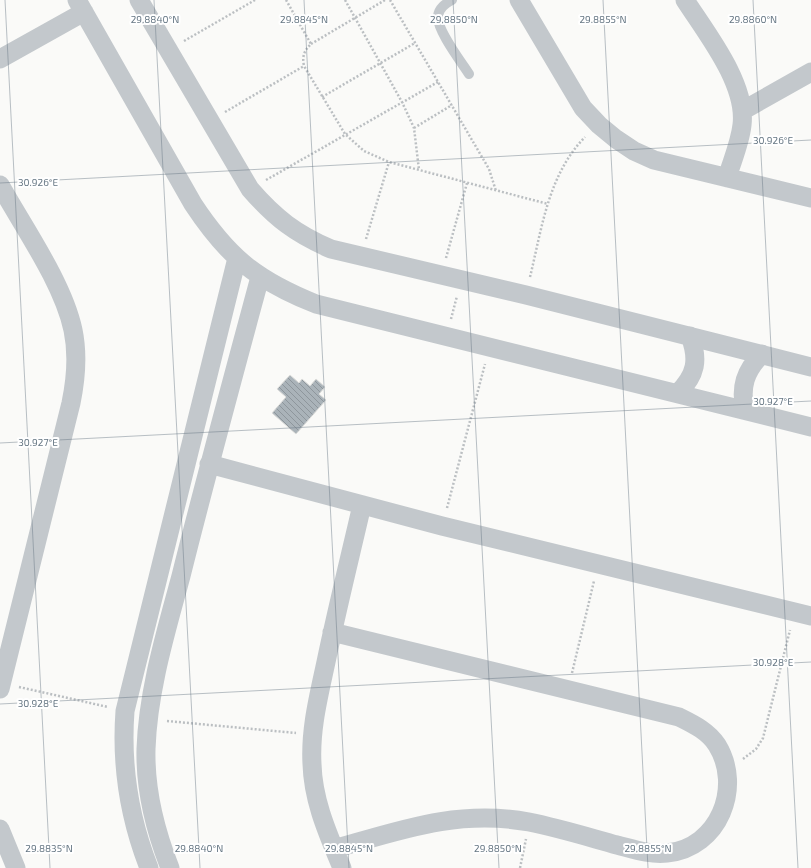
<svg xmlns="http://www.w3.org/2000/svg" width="811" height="868" font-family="'Exo 2',sans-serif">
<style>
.building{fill:url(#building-back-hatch);stroke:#dcdcda}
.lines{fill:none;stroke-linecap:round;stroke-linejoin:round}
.path{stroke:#bbbfc2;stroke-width:2.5;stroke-dasharray:2 2;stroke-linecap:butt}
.service{stroke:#c3c8cc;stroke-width:10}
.minor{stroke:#c3c8cc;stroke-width:19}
.ticks{fill:none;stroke:#657683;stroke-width:1;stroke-opacity:0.45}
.ticks-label{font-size:10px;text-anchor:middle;fill:#657683;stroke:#fff;stroke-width:4;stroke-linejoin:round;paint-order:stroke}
</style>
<defs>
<pattern id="building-back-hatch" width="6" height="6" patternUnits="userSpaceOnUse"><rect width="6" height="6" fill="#aab3b9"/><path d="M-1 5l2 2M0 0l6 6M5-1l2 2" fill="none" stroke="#8e969c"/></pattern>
</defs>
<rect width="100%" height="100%" fill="#fafaf8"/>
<!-- building -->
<path class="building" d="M290,375L299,383L302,379L310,386L316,379L325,387L319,394L326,400L296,434L272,413L286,397L277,389Z"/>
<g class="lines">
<!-- path -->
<path class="path" d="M286,0L311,44C304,51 302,56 304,66L345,134L364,151L389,162L548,204
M345,0L402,102L414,128L419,170
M390,0L489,169L496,191
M184,41L255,0
M311,44L385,0
M322,97L415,43
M225,112L304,66
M414,128L452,105
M266,180L438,82
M366,239L389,162
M446,258L467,183
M530,277C542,228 548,175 585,137
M451,319L457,296
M447,508L485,364
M572,673L594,581
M19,687L108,707
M167,721L296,733
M743,759L756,749L763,738L790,630
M520,868L526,839"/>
<!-- service -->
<path class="service" d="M452,0C445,4 439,8 438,16C436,29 462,63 469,74"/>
<!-- minor -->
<path class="minor" d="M77,0L193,204C228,257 256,280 316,304L811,427
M139,0L250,189C275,218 296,234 331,249L526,295L811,367
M519,0L583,108L599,125L616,139L634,151L654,160L811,198
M685,0C707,34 747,84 742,125C740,143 732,161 727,178
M0,59L84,12
M742,111L811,72
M0,185C24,228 63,283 73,330C78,354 76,379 71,403L0,689
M678,393C696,375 699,360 690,336
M745,410C740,387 745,371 762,354
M209,464L442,526L811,616
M332,632L679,717C693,724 708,731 717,745C743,787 719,848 667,853C650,855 633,849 617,845C588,837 559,828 529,822C458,809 401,830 334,849
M0,829L16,868
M149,868C129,817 121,765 125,711L237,258
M170,868C155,830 145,791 146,749C148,690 166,632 181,576C206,476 233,377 260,277
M342,868C328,834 313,801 312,764C310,729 319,695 326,662C337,609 350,557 362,505"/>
</g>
<!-- ticks -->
<path class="ticks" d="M5,0L50,868M154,0L200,868M304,0L349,868M453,0L499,868M603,0L648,868M753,0L798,868M0,183L811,140M0,443L811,401M0,704L811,662"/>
<g class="ticks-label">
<text x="155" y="23">29.8840°N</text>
<text x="304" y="23">29.8845°N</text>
<text x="454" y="23">29.8850°N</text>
<text x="603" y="23">29.8855°N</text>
<text x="753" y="23">29.8860°N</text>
<text x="773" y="144">30.926°E</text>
<text x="38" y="186">30.926°E</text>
<text x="773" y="405">30.927°E</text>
<text x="38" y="446">30.927°E</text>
<text x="773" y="666">30.928°E</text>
<text x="38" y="707">30.928°E</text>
<text x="49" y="852">29.8835°N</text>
<text x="199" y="852">29.8840°N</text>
<text x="349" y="852">29.8845°N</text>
<text x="498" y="852">29.8850°N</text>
<text x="648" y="852">29.8855°N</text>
</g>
</svg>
